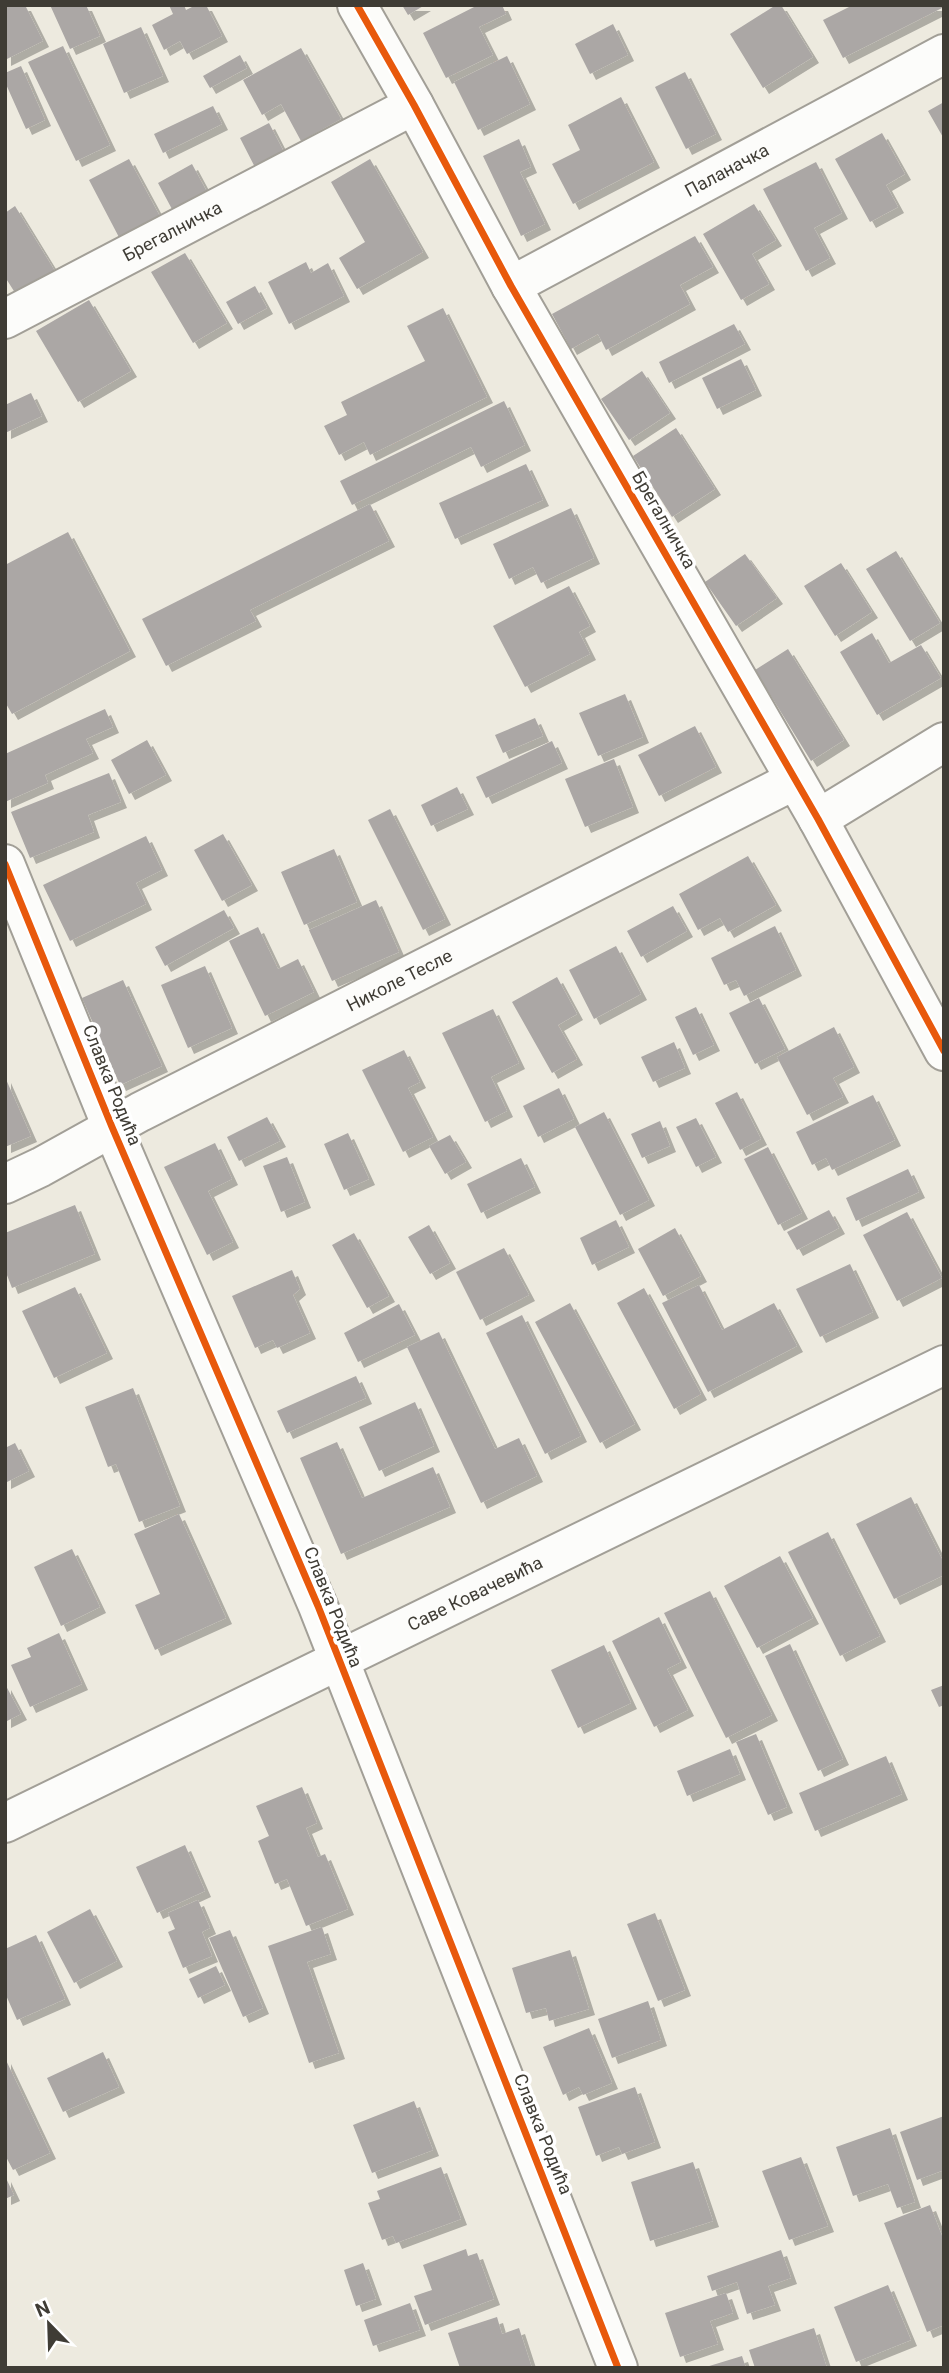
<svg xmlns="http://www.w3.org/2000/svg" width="949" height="2373" font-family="Roboto,sans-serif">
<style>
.building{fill:#aba7a5;filter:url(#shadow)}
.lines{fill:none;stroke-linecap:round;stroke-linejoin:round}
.minor-casing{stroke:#a29f97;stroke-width:42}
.minor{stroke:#fcfcfa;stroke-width:38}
.cycleway-casing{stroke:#fff;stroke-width:11}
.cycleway{stroke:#e8590c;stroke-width:7}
.labels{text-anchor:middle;stroke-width:7;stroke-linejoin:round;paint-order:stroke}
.street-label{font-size:18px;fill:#3f3c35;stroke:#fff}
</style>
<defs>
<filter id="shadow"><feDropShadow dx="6" dy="6" stdDeviation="0" flood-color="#0004"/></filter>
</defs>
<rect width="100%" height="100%" fill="#edeadf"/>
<!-- building -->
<path class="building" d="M5,5H25L43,41L5,60Z
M50,5H86L100,36L70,49Z
M169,5H184L186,10L196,5H206L222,36L187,54L180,41L164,50L152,25L173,14Z
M402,5H425L408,15Z
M478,5H502L506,14L479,27L493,55L446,78L423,33Z
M776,5H781L813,57L763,88L730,34Z
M853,5H944V7L843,58L823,20Z
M613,24L628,55L590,74L575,44Z
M141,27L163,76L124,93L103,44Z
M63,46L110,145L76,161L28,62Z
M301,48L341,119L301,141L281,104L262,115L243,80Z
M240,55L247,68L210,88L203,76Z
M507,56L530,104L478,130L454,82Z
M21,66L45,120L26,129L5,82V73Z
M685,72L716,134L686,149L655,87Z
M621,97L654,162L573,204L552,164L580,150L568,125Z
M944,102V139L928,111Z
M213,106L222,124L163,153L154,134Z
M269,123L288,160L259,175L240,138Z
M882,133L905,174L886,185L898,207L870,222L835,159Z
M519,139L531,167L520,172L545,224L521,236L483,156Z
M129,159L163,222L122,243L89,180Z
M370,159L423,252L357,289L339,258L365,242L331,182Z
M816,162L842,213L814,228L830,258L806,271L763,189Z
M192,164L207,192L173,211L158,183Z
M754,204L776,240L752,254L769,284L741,300L703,234Z
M15,206L58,276L19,299L5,277V213Z
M695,236L713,267L680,285L690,304L606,350L598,334L571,349L552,314Z
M185,253L227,323L193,343L151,272Z
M306,262L311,273L328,263L344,296L289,324L268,282Z
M255,286L267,308L238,324L226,302Z
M89,300L131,371L78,402L36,331Z
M443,308L487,397L370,455L364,442L339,455L324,426L347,415L341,402L425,361L407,326Z
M734,324L745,344L669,383L659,362Z
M741,359L756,390L717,409L702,378Z
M642,371L670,413L629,440L601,399Z
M31,393L42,416L5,433V405Z
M504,401L525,445L481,467L471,447L352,505L340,481Z
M676,428L715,489L672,517L633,456Z
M526,464L543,500L455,539L439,503Z
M370,504L389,541L250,610L256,621L166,666L142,619Z
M571,508L594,558L541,583L533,567L509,579L493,544Z
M68,532L130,651L12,714L5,702V565Z
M896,551L940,623L910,641L866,569Z
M745,554L777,598L736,626L705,582Z
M841,563L872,612L835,636L804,586Z
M569,586L590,626L579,632L590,654L525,687L493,626Z
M872,633L889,663L921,645L941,678L877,715L840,652Z
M788,649L844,740L811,761L755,670Z
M625,694L643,737L598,756L579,713Z
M105,709L113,727L86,739L93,753L45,775L48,783L5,802V754Z
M535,718L543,736L503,753L495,735Z
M695,726L716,767L659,796L638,755Z
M147,740L166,775L129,794L111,760Z
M552,741L562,763L486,798L476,777Z
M614,759L633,807L585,827L565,779Z
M109,773L121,802L88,815L94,832L30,858L11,812Z
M457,787L468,809L431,826L421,805Z
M390,809L445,919L423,930L368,820Z
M223,834L252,885L222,901L194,850Z
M146,836L162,870L136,883L146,904L70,941L43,885Z
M334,849L357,902L304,925L281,872Z
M748,856L776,905L728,932L720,918L698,930L679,894Z
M376,900L399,952L332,981L309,930Z
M673,906L687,931L641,957L627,931Z
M224,910L234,928L165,966L155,947Z
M775,926L796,970L744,996L736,980L724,985L711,958Z
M258,927L278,969L298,959L314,992L265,1016L229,941Z
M616,946L641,994L594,1019L569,970Z
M205,966L232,1028L188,1048L161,985Z
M557,977L577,1014L558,1025L577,1059L552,1073L512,1002Z
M123,980L162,1066L120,1085L82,998Z
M759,998L785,1049L755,1064L729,1013Z
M696,1007L714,1045L693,1055L675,1017Z
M493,1009L519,1063L491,1077L507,1111L485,1122L442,1033Z
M834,1027L854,1067L833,1078L843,1097L807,1115L777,1057Z
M674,1042L685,1068L653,1082L641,1057Z
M404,1050L420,1082L408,1088L433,1137L403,1152L362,1070Z
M5,1077L31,1136L5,1147Z
M559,1088L574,1119L538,1137L523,1106Z
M737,1092L761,1139L740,1150L715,1103Z
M873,1095L895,1140L832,1170L826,1158L812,1165L796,1132Z
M604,1112L649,1200L620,1215L575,1127Z
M267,1117L280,1141L239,1161L227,1137Z
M696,1118L716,1157L696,1167L676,1127Z
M660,1121L670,1146L642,1158L631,1134Z
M348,1133L369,1179L344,1190L324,1144Z
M450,1135L466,1162L445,1174L429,1146Z
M215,1143L232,1179L208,1191L233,1242L207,1255L164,1167Z
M768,1147L802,1213L778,1225L744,1159Z
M287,1157L305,1202L281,1212L263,1166Z
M521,1158L535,1187L481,1213L467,1184Z
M908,1169L919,1192L856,1221L846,1198Z
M75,1205L95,1254L12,1288L5,1270V1233Z
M829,1210L839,1228L797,1250L787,1232Z
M907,1212L942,1278L897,1301L863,1235Z
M616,1220L629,1247L592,1265L580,1238Z
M429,1225L450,1263L430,1274L408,1237Z
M675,1228L701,1276L663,1296L638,1249Z
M354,1233L389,1296L367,1308L332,1245Z
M504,1248L529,1295L480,1320L456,1272Z
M850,1264L873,1312L820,1337L796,1289Z
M292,1270L300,1289L293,1295L310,1333L277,1348L273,1340L255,1348L232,1296Z
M699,1285L722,1330L774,1303L797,1346L708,1392L662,1303Z
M75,1287L107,1353L54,1378L22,1311Z
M644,1288L701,1394L674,1409L617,1303Z
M570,1303L635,1424L600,1443L535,1322Z
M399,1304L415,1335L358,1362L344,1333Z
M522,1315L581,1436L545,1454L486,1333Z
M439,1332L495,1449L519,1438L537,1476L481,1503L407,1347Z
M356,1376L366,1398L287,1433L277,1411Z
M133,1388L180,1506L139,1522L116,1464L108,1467L85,1407Z
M415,1402L434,1446L379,1471L359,1427Z
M337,1442L362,1498L433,1467L450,1507L341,1554L300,1458Z
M15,1443L29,1471L5,1483V1448Z
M911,1497L944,1563V1575L894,1599L856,1524Z
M179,1514L226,1618L155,1650L135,1605L160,1594L134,1534Z
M828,1532L880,1636L840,1656L788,1552Z
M72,1549L100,1607L61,1626L34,1567Z
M780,1556L813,1618L757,1648L724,1586Z
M710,1591L772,1715L726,1738L664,1613Z
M659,1617L681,1662L667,1669L688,1710L654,1727L612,1641Z
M59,1633L82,1684L30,1707L11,1665L31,1657L27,1648Z
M790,1644L843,1759L818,1771L765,1656Z
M604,1645L631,1703L578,1728L551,1670Z
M5,1684L21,1714L5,1722Z
M944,1685V1705L939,1707L931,1690Z
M756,1734L787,1807L768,1815L736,1742Z
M730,1749L740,1774L687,1796L677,1771Z
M886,1756L902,1794L815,1831L799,1793Z
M302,1787L317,1823L306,1828L318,1857L325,1854L348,1909L306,1926L287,1879L275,1884L258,1841L269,1836L256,1806Z
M185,1845L205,1891L157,1913L136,1867Z
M198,1900L210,1928L202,1932L212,1956L183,1968L168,1932L175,1929L168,1913Z
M90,1909L117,1961L74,1983L47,1932Z
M655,1913L685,1990L658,2001L627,1924Z
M322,1927L331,1954L307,1962L339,2053L309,2063L268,1946Z
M230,1930L263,2008L243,2017L209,1938Z
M36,1935L65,1999L17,2020L5,1993V1949Z
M570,1950L589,2009L549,2021L546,2008L526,2013L512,1968Z
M216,1966L225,1985L198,1998L189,1979Z
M648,2001L661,2040L612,2058L598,2019Z
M589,2028L612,2083L583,2095L579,2087L563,2095L543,2047Z
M103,2052L119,2087L63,2112L47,2078Z
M5,2058L50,2153L13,2170L5,2155Z
M635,2087L655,2142L622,2154L619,2147L596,2156L578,2107Z
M414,2101L433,2150L372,2173L353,2125Z
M944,2116V2170L917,2180L900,2132Z
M890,2128L915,2202L897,2208L888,2184L853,2196L836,2147Z
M801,2157L828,2226L789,2240L762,2171Z
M693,2162L713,2221L650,2241L631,2182Z
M441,2167L461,2219L396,2243L393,2236L382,2240L368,2203L380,2199L377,2191Z
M5,2176L14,2195L5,2199Z
M930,2205L944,2241V2325L927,2332L884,2223Z
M466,2249L468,2256L477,2253L494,2299L425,2325L414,2296L432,2290L423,2265Z
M781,2250L791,2278L768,2286L775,2305L747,2314L737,2282L712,2291L707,2276Z
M363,2263L376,2299L356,2306L344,2270Z
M888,2285L911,2340L856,2362L834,2307Z
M726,2293L733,2313L710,2321L718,2344L680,2357L665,2313Z
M410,2303L420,2330L373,2346L364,2320Z
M497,2317L502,2334L519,2328L532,2368H460L448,2333Z
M814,2328L827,2368H755L749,2350Z
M742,2356L746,2368H706V2367Z"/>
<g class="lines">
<!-- minor casing -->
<g class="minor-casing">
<g id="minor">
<path d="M357,5L414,105L511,286L818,819L944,1051"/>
<path id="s1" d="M511,286L944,54"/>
<path id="s2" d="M5,319L414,105"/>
<path d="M818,819L944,742"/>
<path d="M5,864L112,1127L318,1606L618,2368"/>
<path id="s3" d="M5,1184L41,1167L140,1112L795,780"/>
<path id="s4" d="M5,1823L944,1365"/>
</g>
</g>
<!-- minor -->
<use href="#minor" class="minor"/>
<!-- cycleway casing -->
<g class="cycleway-casing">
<path id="cycleway" d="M357,5L414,105L511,286L818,819L944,1051
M5,864L112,1127L318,1606L618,2368"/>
</g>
<!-- cycleway -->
<use href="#cycleway" class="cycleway"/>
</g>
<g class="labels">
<!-- street labels -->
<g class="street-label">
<text dy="6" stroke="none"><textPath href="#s1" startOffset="245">Паланачка</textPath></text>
<text dy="6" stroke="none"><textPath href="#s2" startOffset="189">Брегалничка</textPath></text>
<text transform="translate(664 520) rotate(60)" y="6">Брегалничка</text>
<text dy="6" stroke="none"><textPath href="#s3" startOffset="444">Николе Тесле</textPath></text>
<text transform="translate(112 1085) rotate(68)" y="6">Славка Родића</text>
<text dy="6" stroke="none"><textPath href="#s4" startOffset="523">Саве Ковачевића</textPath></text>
<text transform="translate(333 1607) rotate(68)" y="6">Славка Родића</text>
<text transform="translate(543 2134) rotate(68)" y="6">Славка Родића</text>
</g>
</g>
<!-- border -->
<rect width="949" height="2373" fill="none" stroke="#3f3c35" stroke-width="14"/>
<!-- north arrow -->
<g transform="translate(49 2324) rotate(337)" stroke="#ffffff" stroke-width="5" paint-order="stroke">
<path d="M0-5L12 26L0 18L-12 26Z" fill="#3f3c35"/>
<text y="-10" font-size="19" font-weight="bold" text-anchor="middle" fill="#3f3c35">N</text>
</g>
</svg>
